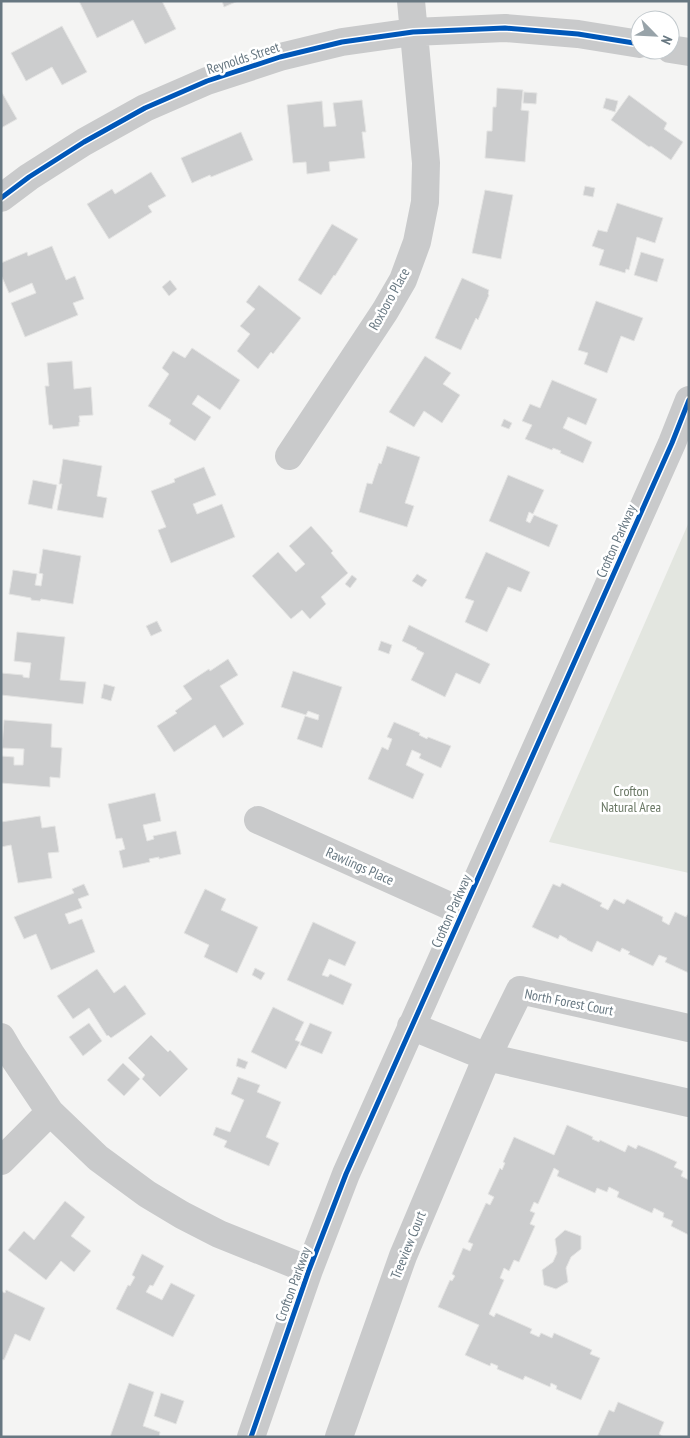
<svg xmlns="http://www.w3.org/2000/svg" width="690" height="1438" font-family="'PT Sans Narrow',sans-serif">
<style>
.green{fill:#e3e6e0}
.building{fill:#cccdce;stroke:#e4e4e3}
.lines{fill:none;stroke-linecap:round;stroke-linejoin:round}
.minor{stroke:#c9cacb;stroke-width:28}
.cycleway-casing{stroke:#fff;stroke-width:8}
.cycleway{stroke:#0057b8;stroke-width:5}
.labels{text-anchor:middle;stroke-width:5;stroke-linejoin:round;paint-order:stroke}
.street-label{font-size:14px;fill:#677781;stroke:#fff}
.park-label{font-size:14px;fill:#6a7865;stroke:#fff}
</style>
<rect width="100%" height="100%" fill="#f4f4f3"/>
<!-- green -->
<path class="green" d="M689,522V873L549,842Z"/>
<!-- building -->
<path class="building" d="M79,1H162L176,29L145,44L133,20L97,38Z
M222,1H238L224,7Z
M62,26L87,72L62,85L52,67L26,81L11,53Z
M497,88L523,90L521,110L529,111L525,162L485,158L487,131H492L493,107H496Z
M1,91L17,119L1,128Z
M524,92L537,93L536,104L523,103Z
M629,95L667,123L664,129L683,142L671,160L651,146L649,147L611,120Z
M606,98L618,101L615,112L603,108Z
M362,100L366,132H362L365,158L329,162L330,171L307,174L306,162L293,163L287,105L322,101L324,127L336,126L333,103Z
M241,132L253,160L211,177L210,175L192,183L181,158Z
M151,172L166,196L148,206L152,212L109,239L87,204L112,189L115,194Z
M585,186L595,188L593,197L583,195Z
M485,190L513,195L501,259L472,253Z
M617,203L663,218L655,243L637,237L629,270L626,269L625,273L599,265L604,250L592,246L598,230L607,232Z
M332,224L358,239L335,276L334,275L321,295L298,280Z
M52,246L66,280L75,276L84,299L73,303L78,315L25,337L11,303L36,293L32,283L9,293L1,275V263L27,252L28,256Z
M641,252L664,259L657,282L634,275Z
M462,278L489,290L488,294L489,295L478,320L476,318L461,350L435,338Z
M170,280L177,289L169,296L162,287Z
M259,285L301,318L273,354L271,352L258,369L237,351L250,334L240,326L255,309L246,302Z
M596,301L643,318L634,341L621,336L607,373L584,364L588,353L578,350Z
M192,348L240,380L220,410L198,395L192,404L211,417L195,441L169,424L171,420L148,406L169,374L162,368L173,351L185,358Z
M425,356L451,373L443,384L460,395L442,423L424,411L414,427L389,412Z
M72,361L74,389L91,387L93,415L79,416L80,422H79V426L53,429L52,425H49L45,386H49L47,363Z
M552,380L597,399L586,425L568,417L563,428L592,442L583,463L560,453L561,451L553,448L552,450L525,439L532,425L522,421L530,404L540,408Z
M504,419L512,423L509,429L501,426Z
M387,446L420,457L405,503L414,506L407,527L359,512L367,483L372,484L379,463L381,464Z
M63,459L102,466L97,496L107,498L103,518L57,510L62,484H59Z
M204,467L216,495L193,504L197,514L222,504L235,537L171,563L158,530L166,527L151,491L175,482L174,479Z
M508,475L544,490L533,514L529,512L526,521L530,523L534,515L558,525L549,547L489,521Z
M33,480L57,485L52,509L28,504Z
M311,526L333,551L331,553L348,573L321,597L326,604L310,619L302,610L291,619L252,576L278,552L296,572L305,564L289,546Z
M43,549L81,556L73,604L41,599L40,601L31,600V598L9,594L13,570L37,574L35,585L41,586L43,574L39,573Z
M486,552L530,572L521,592L508,587L487,632L465,622L474,601L465,598Z
M417,574L427,580L422,587L412,581Z
M352,575L357,579L350,588L345,584Z
M157,621L162,631L151,636L146,626Z
M409,625L490,664L480,684L456,673L445,697L411,680L424,653L416,649L417,648L402,641Z
M17,632L65,637L60,680L86,682L83,704L1,695V673L23,675V677L29,678L31,663L14,661Z
M381,641L392,645L389,654L378,650Z
M228,659L238,675L220,686L244,724L223,738L215,725L174,752L157,726L177,713L175,711L192,699L183,686L209,669L210,671Z
M293,671L342,687L322,748L297,739L305,716L318,720L319,715L308,711L306,715L281,707Z
M104,684L115,687L111,701L101,698Z
M4,720L52,724L51,747L62,748L60,778L50,777V787L1,783V756L14,757V765H23L24,749L2,748Z
M394,722L420,733L419,735L427,739L428,737L451,746L441,768L419,758L421,754L412,750L406,765L424,774L413,799L368,779L382,747L388,750L392,739L387,737Z
M155,793L161,821L143,825L147,841L154,839L153,836L176,831L181,854L159,859V857L149,859L150,862L123,868L119,851L125,849L122,838L116,839L108,804Z
M40,816L42,828L55,826L59,852L48,853L52,878L18,883L11,845L1,847V822Z
M562,883L602,903L600,906L608,910L614,899L624,904L627,899L663,917L662,921L669,925L675,912L686,917L689,912V973L665,962L667,958L659,955L653,966L628,954L630,952L622,948L620,952L597,941L592,952L567,940V939L560,935L558,939L532,927L553,884L560,887Z
M84,884L89,895L78,899L82,908L65,914L69,924L82,919L95,952L51,970L36,934L24,939L14,917L74,893L72,889Z
M205,889L226,899L221,910L258,927L237,973L204,957L209,945L184,933Z
M313,922L356,942L345,966L329,959L322,975L328,977L330,974L352,984L343,1005L287,980Z
M255,968L265,973L261,980L252,975Z
M97,969L114,993L125,985L146,1014L111,1038L108,1035L107,1036L89,1008L73,1019L57,996Z
M273,1007L304,1022L295,1040L300,1042L286,1069L251,1052Z
M89,1023L102,1041L83,1056L69,1037Z
M310,1023L332,1032L322,1054L300,1045Z
M151,1035L168,1052L170,1050L188,1069L160,1097L142,1079L145,1075L128,1058Z
M238,1058L248,1062L245,1069L236,1066Z
M123,1063L140,1079L124,1096L107,1080Z
M238,1077L260,1085L257,1092L281,1102L266,1137L279,1143L269,1166L224,1147L227,1141L213,1135L216,1127L230,1132L244,1100L231,1094Z
M567,1125L593,1137L592,1139L599,1142L600,1140L625,1152L628,1145L636,1149L638,1145L655,1152L677,1162L674,1167L683,1171L681,1176L689,1180V1235L671,1226L673,1221L663,1217L664,1213L654,1208L652,1213L617,1197L619,1192L609,1187L607,1192L597,1188L595,1193L557,1176L559,1171L554,1168L538,1204L534,1202L530,1211L535,1213L530,1224L535,1226L519,1262L514,1260L509,1271L504,1268L500,1278L504,1280L489,1314L494,1317L496,1313L532,1329L530,1333L539,1337L541,1333L552,1338L554,1333L592,1350L590,1354L600,1358L581,1400L556,1389L557,1386L551,1383L550,1387L525,1376L523,1380L497,1369L498,1366L491,1363L490,1366L465,1355L479,1325L438,1307L450,1280L452,1281L455,1276L452,1274L463,1248L470,1251L473,1244L468,1242L486,1203L490,1205L494,1197L488,1194L500,1168L502,1170L505,1163L503,1162L514,1137L554,1155Z
M65,1201L85,1217L71,1236L91,1251L74,1272L61,1261L46,1280L8,1250L24,1231L34,1240Z
M565,1230L581,1236V1249L571,1257L566,1268L568,1282L556,1289L544,1285L542,1270L553,1262L557,1253L555,1239Z
M142,1254L164,1266L153,1286L150,1285L146,1292L162,1300L171,1283L195,1295L173,1337L116,1309L128,1285L130,1286L135,1277L132,1275Z
M6,1290L45,1308L30,1341L15,1334L4,1360L1,1359V1291L5,1293Z
M129,1383L154,1392L143,1426L160,1432L159,1437H110Z
M161,1393L184,1401L176,1424L154,1416Z
M618,1402L664,1422L659,1434L664,1437H597L609,1410L614,1412Z"/>
<g class="lines">
<!-- minor -->
<path class="minor" d="M670,49L689,52
M1,198L29,177L84,142L145,108L207,81L280,57L342,42L413,32L505,28L578,34L640,44
M289,456L385,311L403,280L417,242L425,202L426,163L411,1
M258,820L463,912
M411,1026L487,1057L689,1103
M1,1037L11,1054L50,1112L98,1158L147,1194L182,1215L219,1234L309,1270
M1,1161L50,1112
M251,1437L309,1270L346,1174L672,443L689,400
M339,1437L403,1256L487,1057L520,990L689,1028"/>
<!-- cycleway casing -->
<g class="cycleway-casing">
<path id="cycleway" d="M1,198L29,177L84,142L145,108L207,81L280,57L342,42L413,32L505,28L578,34L640,44
M251,1437L309,1270L346,1174L672,443L689,400"/>
</g>
<!-- cycleway -->
<use href="#cycleway" class="cycleway"/>
</g>
<g class="labels">
<!-- street labels -->
<g class="street-label">
<text transform="translate(243 58) rotate(-18)" y="5">Reynolds Street</text>
<text transform="translate(389 299) rotate(-61)" y="5">Roxboro Place</text>
<text transform="translate(616 541) rotate(-66)" y="5">Crofton Parkway</text>
<text transform="translate(360 866) rotate(24)" y="5">Rawlings Place</text>
<text transform="translate(451 911) rotate(-66)" y="5">Crofton Parkway</text>
<text transform="translate(569 1002) rotate(11)" y="5">North Forest Court</text>
<text transform="translate(408 1245) rotate(-68)" y="5">Treeview Court</text>
<text transform="translate(293 1284) rotate(-70)" y="5">Crofton Parkway</text>
</g>
<!-- park labels -->
<g class="park-label">
<text x="631" y="796">Crofton<tspan x="631" dy="16">Natural Area</tspan></text>
</g>
</g>
<!-- border -->
<rect width="690" height="1438" fill="none" stroke="#677781" stroke-width="5"/>
<!-- north arrow -->
<g transform="translate(655 35) rotate(114)"><circle r="24" fill="#ffffff" stroke="#c2c9cd"/>
<path d="M0-4L9 19L0 12L-9 19Z" fill="#98a3a9"/>
<text y="-8" font-size="14" font-weight="bold" text-anchor="middle" fill="#677781">N</text>
</g>
</svg>
